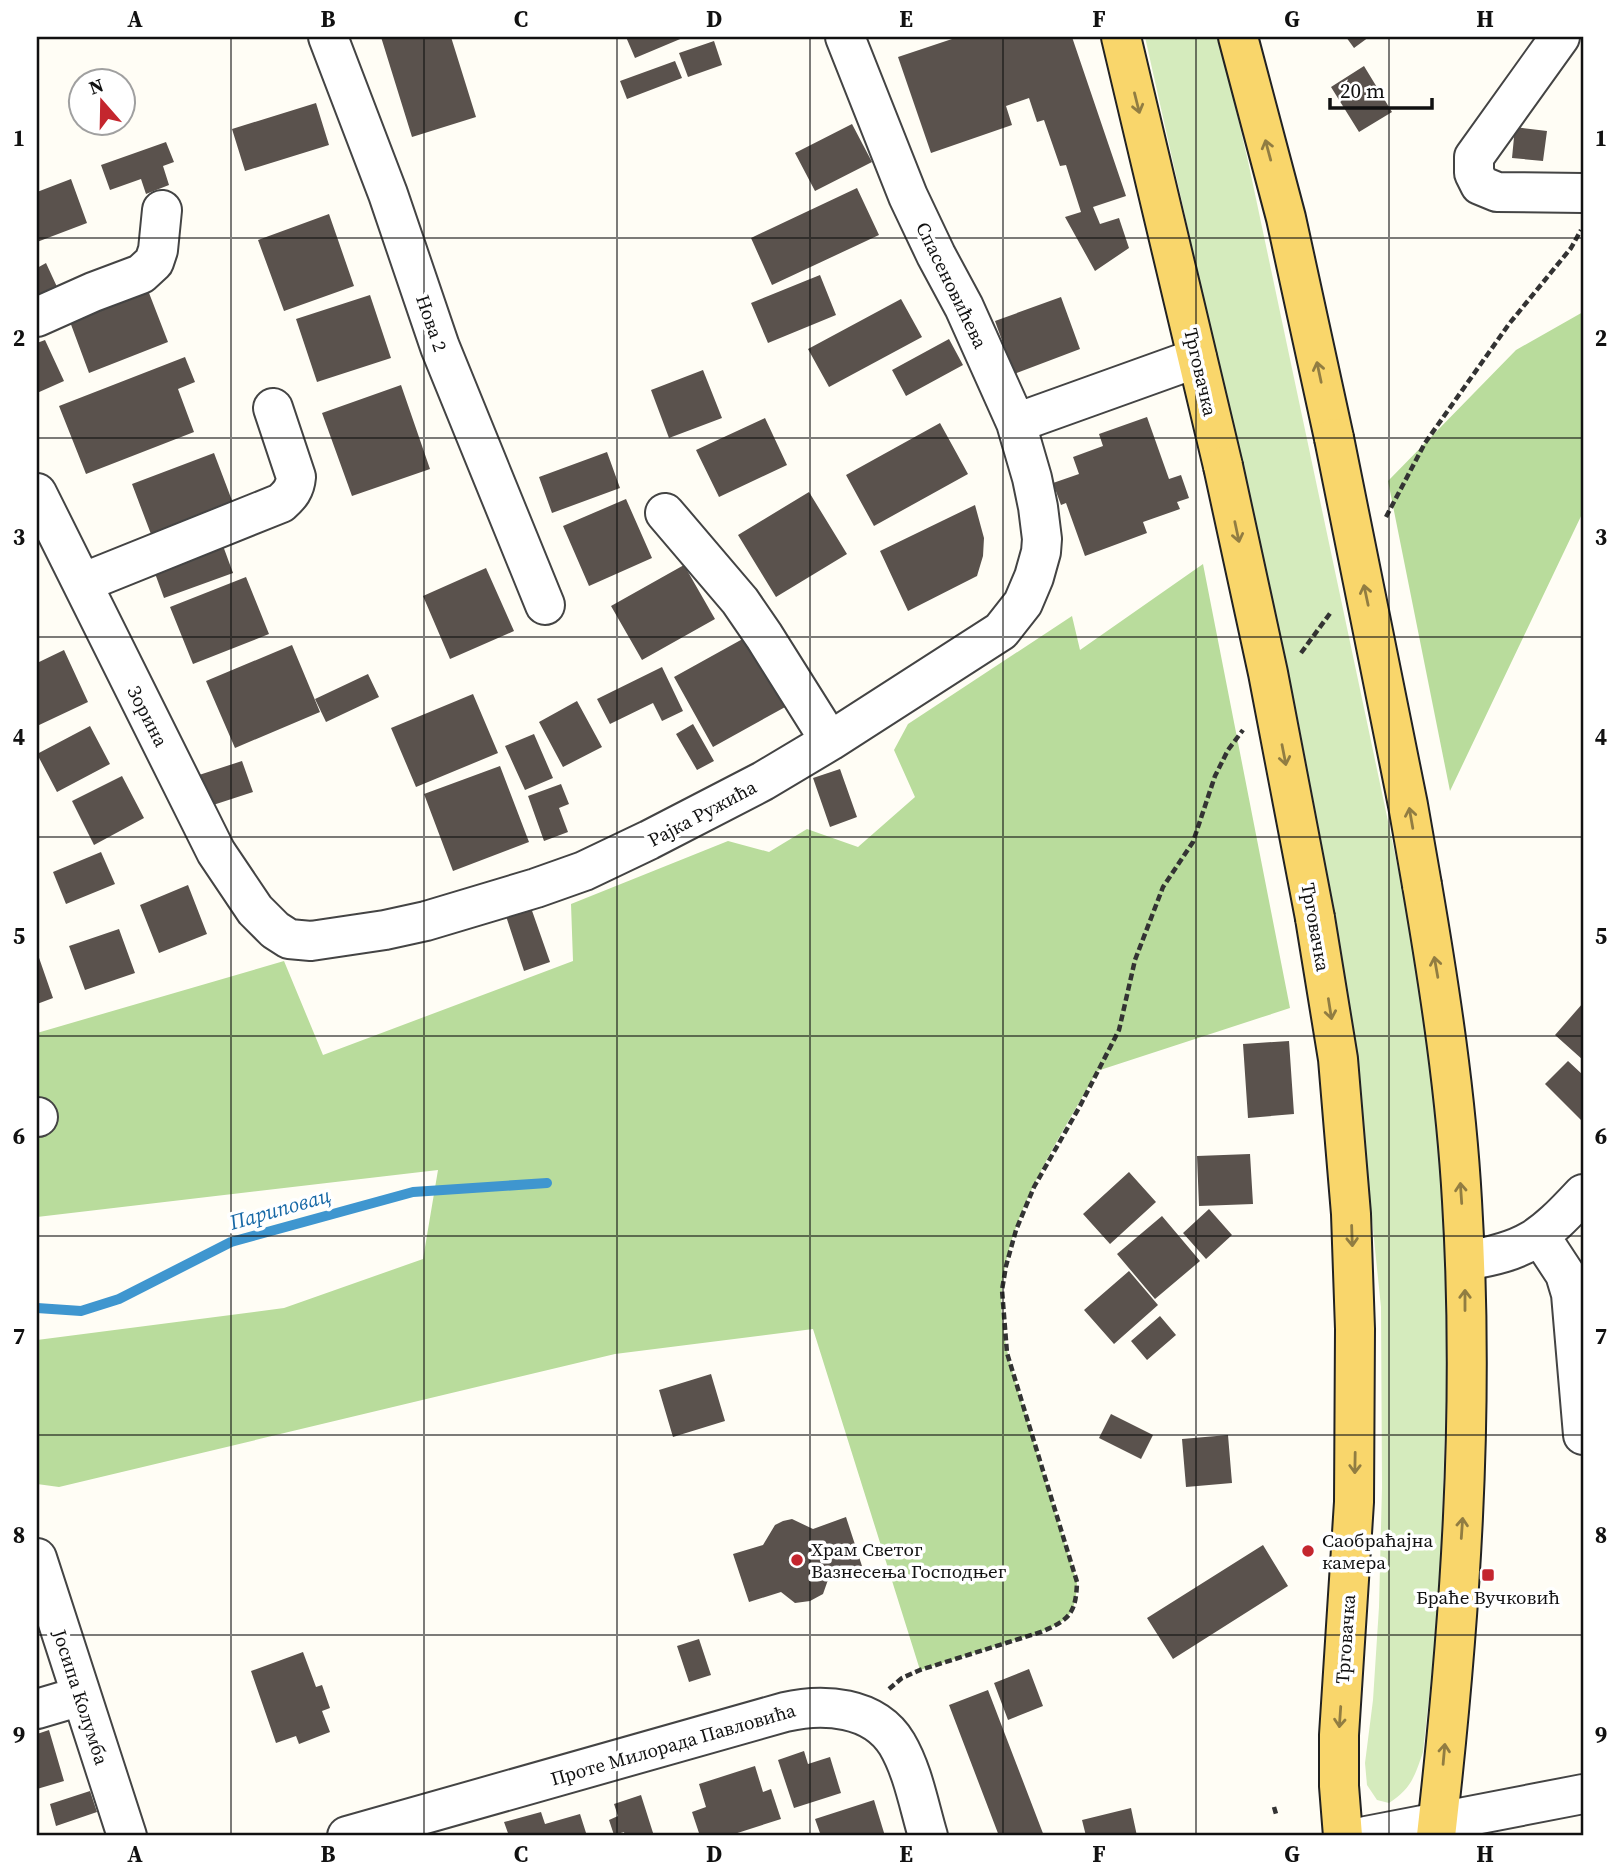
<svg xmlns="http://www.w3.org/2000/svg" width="1620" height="1873" font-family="'Source Serif 4',serif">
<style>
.green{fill:#d5ebbd}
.forest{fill:#b9dc9c}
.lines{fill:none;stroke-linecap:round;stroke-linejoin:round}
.stream{stroke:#3f96cf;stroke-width:10}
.building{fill:#5a524d}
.minor-casing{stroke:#444;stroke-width:42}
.major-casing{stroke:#222;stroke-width:42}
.path{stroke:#333;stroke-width:4.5;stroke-dasharray:7 3.5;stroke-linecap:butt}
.minor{stroke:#fff;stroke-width:38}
.major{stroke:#f9d66b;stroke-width:38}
.major-bridge-casing{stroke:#222;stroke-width:42;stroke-linecap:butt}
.major-bridge{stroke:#f9d66b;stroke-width:38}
.oneway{stroke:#917d42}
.grid{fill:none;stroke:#111;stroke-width:2;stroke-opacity:0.55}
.poi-dot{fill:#c4262e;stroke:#fff;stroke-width:2.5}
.labels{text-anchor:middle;stroke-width:7;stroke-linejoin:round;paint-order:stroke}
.street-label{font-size:19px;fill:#111;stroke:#fff}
.poi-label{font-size:19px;fill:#111;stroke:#fff;text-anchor:start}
.water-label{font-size:21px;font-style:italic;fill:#1768a6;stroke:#fff}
.neatline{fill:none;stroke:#111;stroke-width:2.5}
.grid-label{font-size:23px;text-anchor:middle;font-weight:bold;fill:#111}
</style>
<rect width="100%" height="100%" fill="#fffdf5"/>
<!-- green -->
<path class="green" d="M1145,37L1219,38L1248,161L1403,892L1426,1022L1445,1211L1449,1317L1439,1607L1423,1752C1415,1776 1411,1789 1389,1803L1377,1800L1367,1785L1365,1763L1373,1700L1379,1607L1382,1487L1381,1307L1353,1035L1334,909L1298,720Z"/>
<!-- forest -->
<path class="forest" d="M1583,312V512L1450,791L1388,481L1516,350Z
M1203,564L1290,1008L1097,1071C1061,1137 1008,1213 1002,1289C998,1334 1014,1377 1027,1419C1043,1474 1060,1528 1077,1582C1076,1614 1069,1620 1041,1632L920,1670L813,1329L615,1354L59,1487L37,1484V1340L284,1308L423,1259L438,1170L37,1217V1033L284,961L323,1055L573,961L571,904L728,841L769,852L807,829L858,847L915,797L894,750L908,724L1072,616L1080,650Z"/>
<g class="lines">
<!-- stream -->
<path class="stream" d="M37,1308L81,1311L119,1299L231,1242L413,1192L547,1183"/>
</g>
<!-- building -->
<path class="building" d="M381,37H451L476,117L412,137Z
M626,37H685L635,58Z
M958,37H1072L1126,196L1093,207L1100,224L1119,218L1129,248L1095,271L1065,217L1081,212L1066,165L1060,166L1044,120L1037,122L1029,98L1006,106L1012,125L931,153L898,57Z
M1346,37H1369L1354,48Z
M714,41L722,65L688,77L679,53Z
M675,61L682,78L627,99L620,81Z
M1364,66L1392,112L1359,132L1331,87Z
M316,103L329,145L245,171L232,129Z
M852,124L872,162L815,191L795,153Z
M1515,127L1547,131L1543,161L1512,158Z
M166,142L174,162L163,166L169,185L146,194L141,179L110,190L101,165Z
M71,179L87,223L37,242V192Z
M857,188L879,235L772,285L751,238Z
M329,214L354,286L284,311L258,240Z
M46,263L58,289L37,299V268Z
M820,275L836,315L768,343L751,303Z
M144,280L168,342L89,373L66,311Z
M370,295L391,358L317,382L296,319Z
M1061,297L1080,349L1014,374L995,321Z
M901,299L922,337L829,387L808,349Z
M949,339L963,365L906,396L892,370Z
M45,340L64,381L37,393V343Z
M185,357L195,382L178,389L194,432L86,474L59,406Z
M703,370L722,418L669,438L651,390Z
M401,385L430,469L352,496L322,413Z
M1147,417L1169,479L1181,475L1189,498L1177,502L1180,509L1143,522L1147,533L1085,556L1066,503L1061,505L1053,483L1079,474L1073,457L1103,446L1099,434Z
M765,418L787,465L719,497L696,450Z
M940,423L968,474L874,526L846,475Z
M607,452L620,488L552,513L539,477Z
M214,453L236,511L154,542L132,484Z
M809,492L847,554L776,597L738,535Z
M626,499L652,558L589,586L563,526Z
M975,505L984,538L983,556L977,576L908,611L880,551Z
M222,543L233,573L164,598L153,568Z
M684,565L715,619L642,660L611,606Z
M486,568L514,631L450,659L423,596Z
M246,577L269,634L193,664L170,607Z
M748,636L787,706L713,747L674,677Z
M292,645L320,712L235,748L206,681Z
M64,650L88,702L37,726V663Z
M662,667L683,711L662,721L653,703L610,724L597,699Z
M368,674L379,697L326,722L315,699Z
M473,694L498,753L416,787L391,728Z
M577,701L602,747L563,767L539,722Z
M693,724L714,761L697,770L676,734Z
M90,726L110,764L57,792L37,754Z
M534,734L553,778L525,790L505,746Z
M242,761L253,792L210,806L199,775Z
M500,766L529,842L453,871L424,794Z
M840,769L857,817L830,827L813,778Z
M122,776L144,818L94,845L72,801Z
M561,784L569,804L559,808L568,832L544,841L528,796Z
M101,852L115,884L66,904L53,872Z
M188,885L207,934L159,953L140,905Z
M530,905L550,962L524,971L505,913Z
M119,929L135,973L85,990L69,946Z
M37,952L53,998L37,1004Z
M1583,1003V1060L1555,1035Z
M1289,1041L1294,1114L1248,1118L1243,1044Z
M1568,1061L1583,1075V1122L1545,1084Z
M1250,1154L1253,1204L1199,1206L1197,1156Z
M1129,1172L1156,1202L1110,1244L1083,1214Z
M1209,1209L1232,1235L1206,1259L1183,1233Z
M1162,1216L1200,1261L1155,1299L1117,1254Z
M1129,1271L1158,1305L1114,1344L1084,1310Z
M1160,1316L1176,1335L1147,1360L1131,1341Z
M711,1374L725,1421L673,1437L659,1390Z
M1111,1414L1153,1435L1141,1459L1099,1438Z
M1228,1435L1232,1483L1186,1487L1182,1439Z
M846,1517L862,1566L829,1577L823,1594L810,1601L795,1603L781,1592L749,1602L733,1554L763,1545L775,1525L783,1521L792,1519L813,1529Z
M1263,1545L1288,1586L1173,1659L1147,1618Z
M699,1639L711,1675L689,1682L677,1646Z
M303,1652L316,1687L322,1685L330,1708L322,1711L330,1732L299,1744L296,1736L276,1743L251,1671Z
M1029,1669L1043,1706L1008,1720L994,1683Z
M988,1690L1044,1836H999L949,1705Z
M49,1730L64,1781L37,1789V1734Z
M804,1751L808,1764L830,1757L841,1793L794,1808L778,1760Z
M755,1766L763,1792L771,1789L781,1819L728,1836H700L692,1812L706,1807L699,1784Z
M90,1791L97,1812L56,1826L50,1804Z
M641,1795L654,1836H625L624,1832L614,1835L609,1820L618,1816L614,1804Z
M874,1800L885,1836H821L815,1819Z
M1131,1808L1137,1836H1086L1082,1820Z
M541,1812L545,1824L580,1814L587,1836H509L504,1822Z"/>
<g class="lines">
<!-- minor casing -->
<g class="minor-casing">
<path id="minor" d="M328,37L388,194L440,347L545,605
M1560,37L1474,157V173L1480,185L1497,192L1583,193
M37,317L93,292L141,274L154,262L158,250L162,210
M1016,423L1197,358
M37,493L216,852L255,910L275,930L289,939L311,941L385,930L426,921L536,888L584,871L649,840L763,781L830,741L1001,631L1023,603L1034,577L1041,552L1042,539L1038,507L1032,478L1016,423L964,307L936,255L908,196L845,37
M665,513L740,601L764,636L830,741
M82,583L281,503C290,495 295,489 296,477L273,408
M37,1117H38
M1540,1236L1565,1274L1571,1294L1583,1435
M1465,1261C1526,1251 1541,1239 1583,1194
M37,1558L127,1836
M37,1709L81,1696
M347,1836L785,1712C823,1703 874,1706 897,1744C913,1771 919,1806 928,1836
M1366,1836L1583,1794"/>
</g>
<!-- major casing -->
<g class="major-casing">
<path id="major" d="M1121,37L1223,466
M1238,37L1286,218L1334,438
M1422,885C1440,990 1456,1095 1462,1201C1475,1413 1460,1626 1436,1836
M1315,918L1338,1059L1351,1214L1355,1329L1354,1502L1339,1735V1786L1343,1836"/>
</g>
<!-- path -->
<path class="path" d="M1386,517L1425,443L1509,324L1571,248L1581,230
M1301,653L1331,612
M889,1689L902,1678L920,1670L1041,1632C1069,1620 1076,1614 1077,1582L1007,1353L1002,1290L1006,1266L1016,1230L1034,1187L1080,1106L1119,1030L1135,960L1163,887L1193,842L1215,776L1228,750L1243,730
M1274,1807L1276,1814"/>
<!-- minor -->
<use href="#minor" class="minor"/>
<!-- major -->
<use href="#major" class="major"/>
<!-- major-bridge casing -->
<g class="major-bridge-casing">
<path id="major-bridge" d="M1334,438L1408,805L1422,885
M1223,466L1268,673L1315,918"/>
</g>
<!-- major-bridge -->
<use href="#major-bridge" class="major-bridge"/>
</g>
<!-- one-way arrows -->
<defs><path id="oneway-shaft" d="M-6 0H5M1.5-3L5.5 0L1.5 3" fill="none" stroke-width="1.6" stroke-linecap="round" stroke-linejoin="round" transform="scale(1.75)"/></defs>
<g class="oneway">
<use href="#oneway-shaft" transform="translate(1137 103) rotate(76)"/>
<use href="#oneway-shaft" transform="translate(1268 150) rotate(-105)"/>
<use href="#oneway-shaft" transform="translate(1319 372) rotate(-102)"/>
<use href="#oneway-shaft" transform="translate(1237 532) rotate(78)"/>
<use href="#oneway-shaft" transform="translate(1366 595) rotate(-102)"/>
<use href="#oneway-shaft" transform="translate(1284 755) rotate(79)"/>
<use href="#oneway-shaft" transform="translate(1411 818) rotate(-100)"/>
<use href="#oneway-shaft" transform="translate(1436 967) rotate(-100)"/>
<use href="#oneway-shaft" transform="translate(1330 1009) rotate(81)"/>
<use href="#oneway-shaft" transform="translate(1461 1193) rotate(-94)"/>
<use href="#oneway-shaft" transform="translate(1352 1236) rotate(88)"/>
<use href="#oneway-shaft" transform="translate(1465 1300) rotate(-90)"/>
<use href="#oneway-shaft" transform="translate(1355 1463) rotate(91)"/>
<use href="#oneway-shaft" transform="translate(1462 1528) rotate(-86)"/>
<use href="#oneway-shaft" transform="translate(1340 1717) rotate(94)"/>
<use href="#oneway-shaft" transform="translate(1444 1754) rotate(-85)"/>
</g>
<!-- grid -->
<path class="grid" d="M231,37V1836M424,37V1836M617,37V1836M810,37V1836M1003,37V1836M1196,37V1836M1389,37V1836M37,238H1583M37,438H1583M37,637H1583M37,837H1583M37,1036H1583M37,1236H1583M37,1435H1583M37,1635H1583"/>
<!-- markers -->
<g class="poi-dot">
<circle cx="1308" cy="1551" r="7"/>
<circle cx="797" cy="1560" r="7"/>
<rect x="1481" y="1568" width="14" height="14" rx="3.5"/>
</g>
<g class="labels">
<!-- street labels -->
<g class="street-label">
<text transform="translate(952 285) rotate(64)" y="7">Спасеновићева</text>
<text transform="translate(432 323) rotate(71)" y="7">Нова 2</text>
<text transform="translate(1201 372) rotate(77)" y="7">Трговачка</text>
<text transform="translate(148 716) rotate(63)" y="7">Зорина</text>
<text transform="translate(702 813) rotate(-28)" y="7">Рајка Ружића</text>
<text transform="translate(1316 927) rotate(80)" y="7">Трговачка</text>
<text transform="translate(1345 1639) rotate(-86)" y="7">Трговачка</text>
<text transform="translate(81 1697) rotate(72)" y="7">Јосипа Колумба</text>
<text transform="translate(673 1744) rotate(-16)" y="7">Проте Милорада Павловића</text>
</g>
<!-- poi labels -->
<g class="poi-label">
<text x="1322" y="1547">Саобраћајна<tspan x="1322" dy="22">камера</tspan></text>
<text x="811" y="1556">Храм Светог<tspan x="811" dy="22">Вазнесења Господњег</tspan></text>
<text x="1488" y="1604" text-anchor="middle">Браће Вучковић</text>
</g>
<!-- water labels -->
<g class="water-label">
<text transform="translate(280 1209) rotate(-16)" y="7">Париповац</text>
</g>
</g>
<!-- border -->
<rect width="1620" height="1873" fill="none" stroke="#ffffff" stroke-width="77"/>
<!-- north arrow -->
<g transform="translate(102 102) rotate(340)"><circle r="33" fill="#ffffff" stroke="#a0a0a0" stroke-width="2"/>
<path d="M0-5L12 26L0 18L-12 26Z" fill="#c4262e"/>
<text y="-10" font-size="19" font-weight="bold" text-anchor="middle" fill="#111111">N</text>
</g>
<!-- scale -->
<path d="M1330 98v10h102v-10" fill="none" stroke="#111111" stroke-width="3.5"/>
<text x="1340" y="98" font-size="21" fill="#111111" stroke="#ffffff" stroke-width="5" paint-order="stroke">20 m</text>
<rect x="38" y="38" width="1544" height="1796" class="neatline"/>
<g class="grid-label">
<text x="135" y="27">A</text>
<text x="328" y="27">B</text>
<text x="521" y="27">C</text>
<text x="714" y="27">D</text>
<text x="906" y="27">E</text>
<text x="1099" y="27">F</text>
<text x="1292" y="27">G</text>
<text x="1485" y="27">H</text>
<text x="19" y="146">1</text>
<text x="1601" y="146">1</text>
<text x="19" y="346">2</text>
<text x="1601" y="346">2</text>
<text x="19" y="545">3</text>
<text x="1601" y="545">3</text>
<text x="19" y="745">4</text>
<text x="1601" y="745">4</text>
<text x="19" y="944">5</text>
<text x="1601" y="944">5</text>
<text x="19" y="1144">6</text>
<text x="1601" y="1144">6</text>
<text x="19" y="1344">7</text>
<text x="1601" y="1344">7</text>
<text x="19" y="1543">8</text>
<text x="1601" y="1543">8</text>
<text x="19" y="1743">9</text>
<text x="1601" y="1743">9</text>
<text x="135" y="1862">A</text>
<text x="328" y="1862">B</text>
<text x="521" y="1862">C</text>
<text x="714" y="1862">D</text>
<text x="906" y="1862">E</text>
<text x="1099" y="1862">F</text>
<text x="1292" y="1862">G</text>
<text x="1485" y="1862">H</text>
</g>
</svg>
